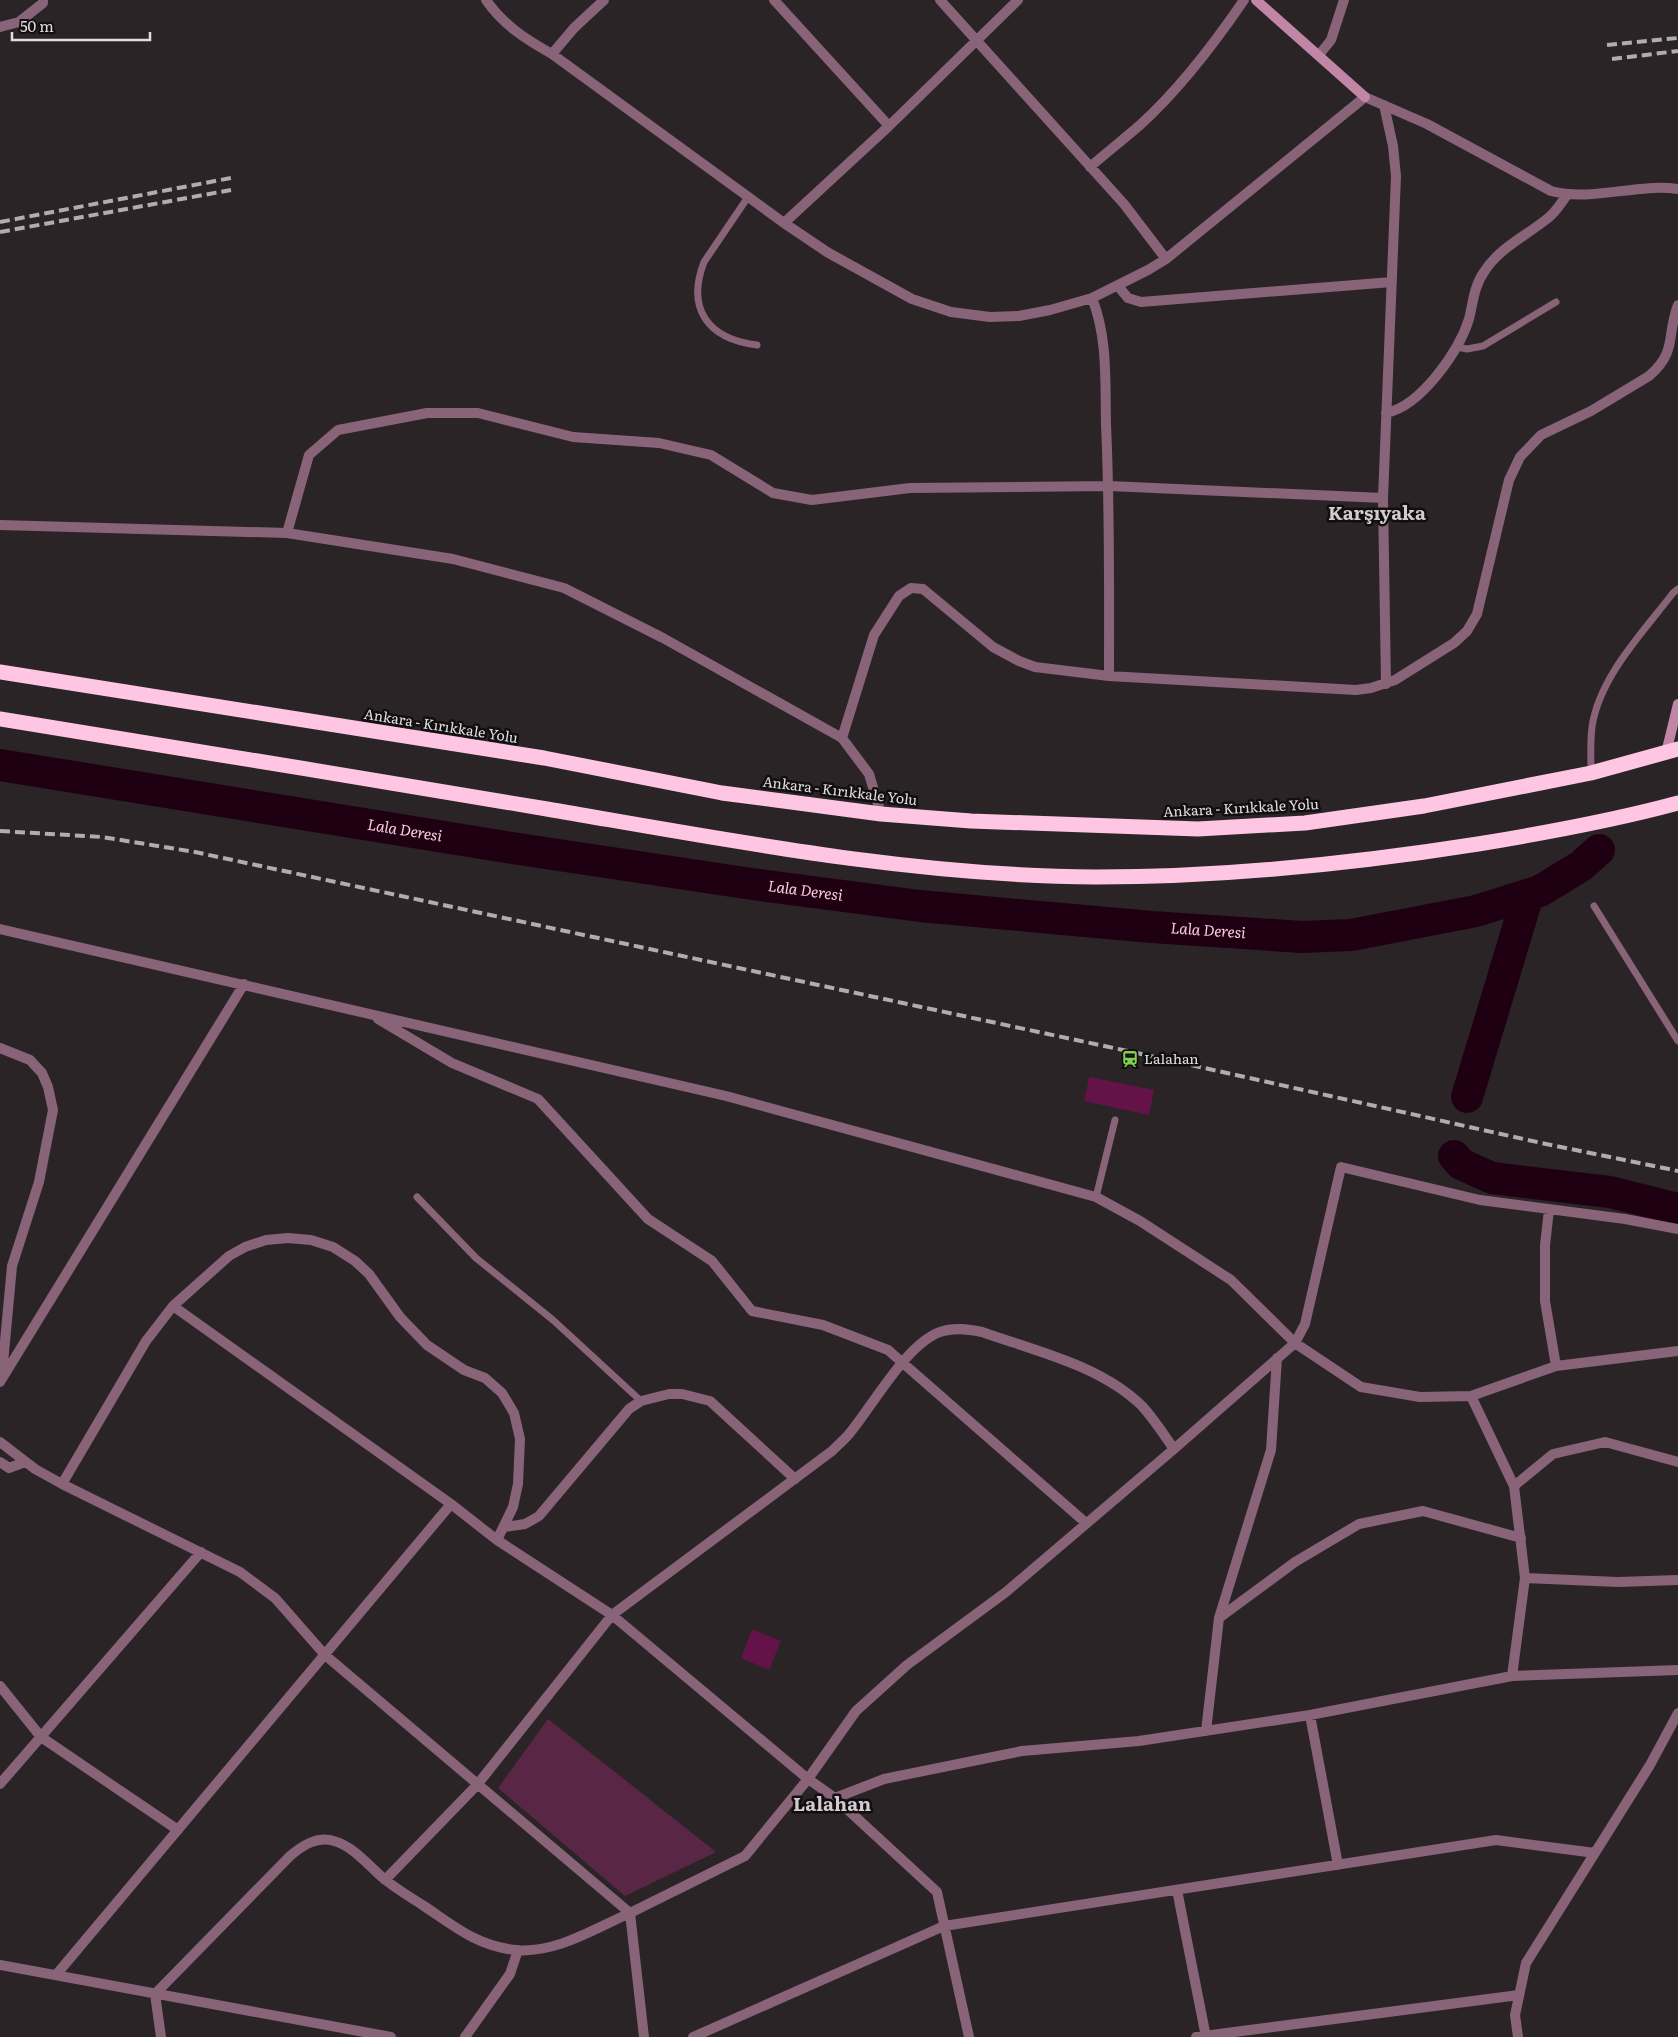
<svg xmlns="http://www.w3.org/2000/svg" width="1678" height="2037" font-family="Literata,serif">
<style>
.green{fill:#5a2645}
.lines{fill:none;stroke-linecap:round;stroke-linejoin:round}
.river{stroke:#1f0012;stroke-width:32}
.building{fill:#631347}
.lane{stroke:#896377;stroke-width:7}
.street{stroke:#896377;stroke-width:10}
.secondary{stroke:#c185a6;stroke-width:10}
.highway{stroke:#ffc6e4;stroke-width:15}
.rail{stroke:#b1adaf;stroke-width:4;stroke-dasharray:10 5;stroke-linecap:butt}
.labels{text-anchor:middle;stroke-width:5;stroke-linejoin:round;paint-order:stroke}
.street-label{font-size:14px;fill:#e2dee0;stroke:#110e0f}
.poi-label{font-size:14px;fill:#e2dee0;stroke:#110e0f;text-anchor:start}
.water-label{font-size:15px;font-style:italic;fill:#fccce5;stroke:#110e0f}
.district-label{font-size:19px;font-weight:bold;fill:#d3cbcf;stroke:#110e0f}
</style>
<rect width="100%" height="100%" fill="#2a2427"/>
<!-- green -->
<path class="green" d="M548,1719L716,1852L625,1896L498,1788Z"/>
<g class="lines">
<!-- river -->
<g class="river">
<path id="s1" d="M0,765L512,848L752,884L920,906L1040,917L1152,927L1302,937L1351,935L1476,911L1540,891L1581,866L1599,850"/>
<path d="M1467,1097L1528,895"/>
<path d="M1454,1156L1461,1164L1492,1178L1610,1192L1678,1209"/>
</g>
</g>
<!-- building -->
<path class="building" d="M1089,1077L1154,1090L1149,1115L1084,1101Z
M752,1629L781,1641L769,1670L741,1658Z"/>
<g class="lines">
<!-- lane -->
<path class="lane" d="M748,197L704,262C686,309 708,339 757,345
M1457,347L1467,349L1483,346L1556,302
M1591,773C1591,758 1590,742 1592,727C1599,677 1644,631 1673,593L1678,589
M1594,906L1678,1041
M417,1197L476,1258L553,1320L641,1401
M1096,1197L1115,1120"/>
<!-- street -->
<path class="street" d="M486,0C503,25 527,40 552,54L784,223L827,252L912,299L951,312L990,317L1019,316L1050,310L1092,298L1148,270L1166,259L1365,97L1427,124L1551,191C1593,202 1636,183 1678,189
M774,0L889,126
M940,0L1124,204L1166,259
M0,27L19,22L43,3V0
M552,54L574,28L604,0
M1319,55L1331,40L1344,0
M1384,105L1393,146L1396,176L1383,498L1386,684
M1090,167C1106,153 1124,139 1140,125C1180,89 1214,44 1244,0
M784,223L889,126L1018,0
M1118,286L1128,298L1141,302L1392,282
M1092,298C1108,338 1105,382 1106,425C1110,509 1109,592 1109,676
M1386,413C1421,406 1459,351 1469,319C1473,303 1474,286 1484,272C1499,248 1526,236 1548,218C1556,212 1561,203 1567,195
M0,525L287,533L453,559L564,588L663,638L842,738L869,774L881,814
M287,533L309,455L338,430L427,413H478L573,437L659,443L711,455L773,493L812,500L910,488L1109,486L1383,498
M842,738L874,635L899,596L911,588L923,589L993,647L1019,661L1035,667L1109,676L1356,690L1371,688L1395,680L1454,643L1467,631L1477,614L1509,480L1520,457L1541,435L1591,411L1649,376C1678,351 1666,335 1678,305
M0,929L726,1096L1096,1197L1140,1221L1231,1280L1295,1343L1361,1387L1420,1397L1471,1396L1556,1366L1678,1351
M378,1019L452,1063L538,1099L648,1219L712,1261L752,1311L823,1325L888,1350L1086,1523
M0,1048L30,1060L42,1073L48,1087L53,1110L39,1182L12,1266L2,1374
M1549,1210L1545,1245V1301L1556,1366
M173,1306L451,1504L497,1540L612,1615L808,1779L835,1798L937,1892L969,2037
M0,1382L244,984
M1471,1396L1514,1486L1525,1578L1512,1676
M0,1442L35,1469L62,1484L240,1572L275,1598L325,1655L630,1913C594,1929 555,1954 515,1950C477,1946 454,1926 424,1906C410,1897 395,1888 383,1878C368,1865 353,1846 334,1841C317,1836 303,1845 290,1856L155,1994L161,2037
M0,1462L9,1468L25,1462
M62,1484L146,1341L173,1306L229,1256L245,1247L266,1240L288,1238L311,1240L333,1247L355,1261L369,1274L400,1317L427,1345L464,1370L485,1378L502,1393L514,1413L520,1439L518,1484L513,1507L497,1540
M1514,1486L1553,1454L1605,1442L1678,1462
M505,1527L525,1524L539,1516L629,1409L641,1401L669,1394H682L710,1401L795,1479
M1525,1578L1618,1582L1678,1580
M1219,1618L1295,1562L1359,1524L1423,1511L1521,1538
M0,1686L41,1737L178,1830
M1310,1715L1338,1865
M1206,1731L1219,1618L1271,1450L1277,1358
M0,1784L201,1552
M835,1798L884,1779L1022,1751L1139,1741L1310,1715L1512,1676L1678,1670
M385,1880L477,1785L612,1615L832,1451C838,1445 844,1440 849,1434C872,1407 906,1344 940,1332C954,1327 968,1329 982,1332C1035,1351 1100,1365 1142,1406C1154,1419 1164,1435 1174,1449
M1177,1890L1206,2037
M0,1965L391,2037
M56,1975L451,1504
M465,2037L510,1974L518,1950
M644,2037L630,1913L745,1856L808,1779L856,1711L907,1665L1006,1592L1174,1449L1295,1343L1305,1324L1341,1167L1480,1200L1625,1219L1678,1229
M693,2037L944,1926L1496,1840L1595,1853
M1196,2037L1519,1995
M1518,2037L1515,2015L1526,1963L1650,1765L1678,1713"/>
<!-- secondary -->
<path class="secondary" d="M1256,0L1365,97
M1666,753L1678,704"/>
<!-- highway -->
<path class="highway" d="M0,672L544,758L722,793L881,814L971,821L1198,829L1305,823L1424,806L1591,773L1678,749
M0,719C182,749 365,778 547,809C728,840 911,876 1096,877C1224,877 1351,864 1478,844C1545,833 1612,821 1678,803"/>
<!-- rail -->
<path class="rail" d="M1607,45L1678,38
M1612,59L1678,51
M0,222L231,178
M0,232L231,190
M0,831L102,837L195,852L1137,1053L1546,1144L1678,1171"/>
</g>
<!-- icons -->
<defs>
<g id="station-bare" transform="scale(1.35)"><path d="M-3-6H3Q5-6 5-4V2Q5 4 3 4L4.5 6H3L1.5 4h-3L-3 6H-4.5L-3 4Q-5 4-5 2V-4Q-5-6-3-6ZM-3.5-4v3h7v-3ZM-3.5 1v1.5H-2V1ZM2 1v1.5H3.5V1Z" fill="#80d051" stroke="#110e0f" stroke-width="2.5" paint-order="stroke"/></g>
</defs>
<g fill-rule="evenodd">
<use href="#station-bare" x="1130" y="1059"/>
</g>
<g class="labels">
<!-- street labels -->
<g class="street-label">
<text transform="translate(441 726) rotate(9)" y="5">Ankara - Kırıkkale Yolu</text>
<text transform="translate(840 791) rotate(7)" y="5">Ankara - Kırıkkale Yolu</text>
<text transform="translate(1241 808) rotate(-3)" y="5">Ankara - Kırıkkale Yolu</text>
</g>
<!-- poi labels -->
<g class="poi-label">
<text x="1144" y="1064">Lalahan</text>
</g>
<!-- water labels -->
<g class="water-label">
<text dy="5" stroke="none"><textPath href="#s1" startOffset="410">Lala Deresi</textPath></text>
<text dy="5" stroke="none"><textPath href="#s1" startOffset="815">Lala Deresi</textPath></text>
<text dy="5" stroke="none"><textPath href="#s1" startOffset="1220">Lala Deresi</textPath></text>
</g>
<!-- district labels -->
<g class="district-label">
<text x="1377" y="520">Karşıyaka</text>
<text x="832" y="1811">Lalahan</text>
</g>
</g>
<!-- scale -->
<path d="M12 32v8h138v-8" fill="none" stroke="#e2dee0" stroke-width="2.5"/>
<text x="20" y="32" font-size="15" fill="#e2dee0" stroke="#110e0f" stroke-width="4" paint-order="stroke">50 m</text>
</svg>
